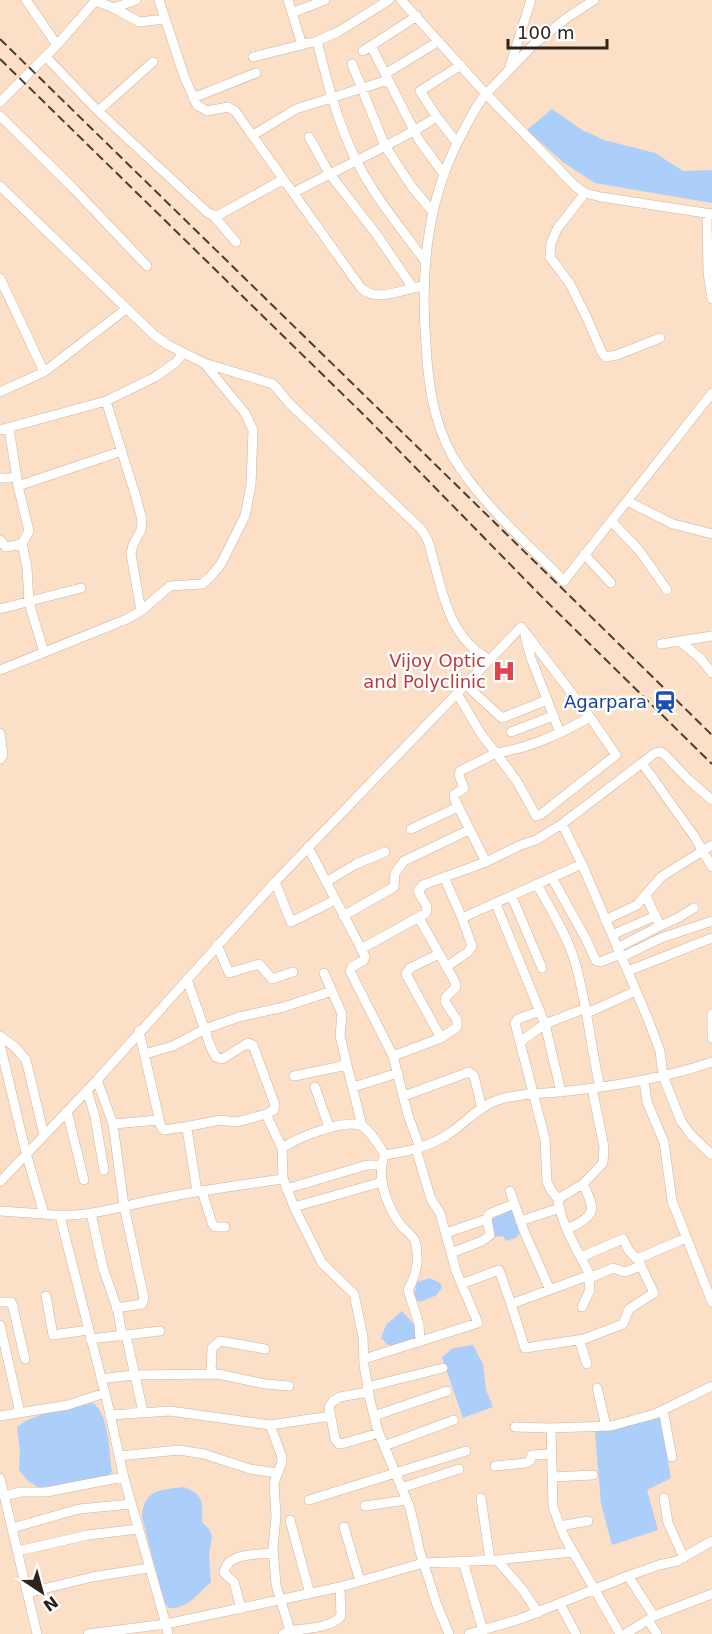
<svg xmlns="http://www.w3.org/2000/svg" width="712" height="1634" font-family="'DejaVu Sans',sans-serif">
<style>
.water{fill:#accefa}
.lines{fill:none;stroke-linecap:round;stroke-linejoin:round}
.minor-casing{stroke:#cdb39c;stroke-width:10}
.minor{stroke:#fff;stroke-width:9}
.rail{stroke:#493d32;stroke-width:2;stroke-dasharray:9 4.5;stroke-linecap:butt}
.labels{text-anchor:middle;stroke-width:5;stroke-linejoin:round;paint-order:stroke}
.health-label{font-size:18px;fill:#be3a42;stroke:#fff;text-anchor:end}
.transit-label{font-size:18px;fill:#164399;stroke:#fff;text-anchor:end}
</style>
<rect width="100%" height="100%" fill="#fbe0c7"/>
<!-- water -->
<path class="water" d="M552,109L582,130L604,140L655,153L683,171L712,170V203L595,183L564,163L527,130Z
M511,1210L522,1230L516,1238L506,1241L503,1236L494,1237L490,1220Z
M430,1278L440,1283L442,1287L437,1295L420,1302L413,1297L416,1289L414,1283Z
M402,1311L418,1329L415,1342L401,1346L388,1345L381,1338L386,1325Z
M473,1345L483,1364L486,1390L493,1407L463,1418L442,1357L453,1348Z
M93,1403C109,1414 109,1453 112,1472L108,1476L41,1489L28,1481L19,1470L20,1452L17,1427C39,1411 66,1409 93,1403Z
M660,1418L671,1478L647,1490L658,1530L612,1545L601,1503L595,1432Z
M184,1487C204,1495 203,1503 202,1522L209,1529L212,1536L209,1557L211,1582C199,1593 186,1610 169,1608L164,1602L142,1517C144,1489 160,1490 184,1487Z"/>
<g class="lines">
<!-- minor casing -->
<g class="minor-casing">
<path id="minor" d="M26,0L57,45
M159,0L184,76L197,105L207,111L228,107L235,111L361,288C376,303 404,289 423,286
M288,0L302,45
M401,0L486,94L575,186L585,193L601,197L712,214
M594,0L568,17L534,44L486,94C477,104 471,116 465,128C427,196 420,269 426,345C428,382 433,421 452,455C480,503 525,541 564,581L712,393
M96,1L114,8L136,0
M114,8L139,22L165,19
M292,13L325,0
M317,41C327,81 337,121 355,158C373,195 401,228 425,261
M371,46L419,140L443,173
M363,51L417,16
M46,57L98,111L208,213L213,215H219L282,180
M253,57L317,41L338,32L389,0
M352,64L385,146L412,187L432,211
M510,66L531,0
M385,74L439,41
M193,98L256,73
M0,102L57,45L96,0
M98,111L153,62
M0,116L74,189L147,266
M437,117L420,91L461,65
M253,135L296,109L388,80
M309,137L329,173L377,235L413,288
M0,186L154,335L168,345L204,363L245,413L253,430L251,485L245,516L221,564L210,577L202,584L170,586L141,611L127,619L0,670
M293,193C341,167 391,146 437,117L457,143
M585,193L557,229L551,243L550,257L570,284L587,318L602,353L606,357L617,355L660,338
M213,215L236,242
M707,218L708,272L712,299
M0,278L44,372L126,309
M204,363L273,384L290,404L420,528C429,538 430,549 434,562C444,601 452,639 490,660
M0,392L44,372
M106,401L136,497L142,520L141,530L133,545L131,554L141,611
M9,428L18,486L29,531L22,544
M0,430L106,401L155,377L175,363L184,353
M0,478H10L16,475
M18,486L122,451
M627,501L673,524L712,534
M611,521L639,550L667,590
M0,540L6,547L22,544L27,567L29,603L44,652
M584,554L611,583
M0,609L81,588
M525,636L531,658L560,733
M681,642L701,659L712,673
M661,644L712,636
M466,685L502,718L547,700
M458,695L481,734L496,753L460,771L459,775L464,788L454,795L455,800L486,862
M511,732L553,716
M0,733L3,755L0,759
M642,763L694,836L712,867
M562,824L582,864L648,1019L660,1051L663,1076L681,1121L691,1135L712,1155
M411,829L458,807
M308,847L365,956L364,960L352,967L350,971L393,1056L408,1115L420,1148
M444,877L462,918L582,864
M552,878L586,939L596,961L600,962L621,954
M275,882L291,922L335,900
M326,882L356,864L385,852
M537,884C550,909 566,933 574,959C587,1001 590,1044 600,1087
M646,896L660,926L678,918L694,908
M512,897L542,968
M496,904L545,1024L561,1092
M343,916L394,887L395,873L404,861L469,830
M605,920L637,905L661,877L712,845
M612,935L655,916
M217,945L229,973L259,964L272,979L293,972
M617,948L660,926
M361,949L426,913L427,907L418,891L423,885L486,862L521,845L536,840L562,824L655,753L661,752L665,755L689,780L712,800
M439,954L410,968L406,974L441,1038
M622,957L661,938L712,921
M446,967L468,952L472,946L462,918
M628,971L712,938
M324,973L342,1014L340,1036L347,1065
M187,979L211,1048L216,1057L222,1059L248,1043L253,1045L275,1105L274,1110L266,1114L282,1148
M540,1011L518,1019L515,1023L545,1139L547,1182L551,1190L558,1199
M587,1013L636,991
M712,1014V1038
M139,1031L161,1127L164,1130L184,1127L187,1129L197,1191
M0,1036L15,1047L26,1060L44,1135
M520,1042L545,1024L586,1008
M0,1044L26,1153L44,1214C84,1220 124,1205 163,1198C202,1190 242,1185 282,1179L283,1177L282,1148C297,1138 345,1118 362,1126C371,1131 379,1146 385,1155C409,1151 430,1147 450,1133C465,1123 477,1108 495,1101C517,1093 545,1094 568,1091C617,1086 665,1078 712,1062
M145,1054L173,1046L205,1029L239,1017L284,1007L332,991
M393,1056L441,1038L457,1027V1020L445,1002L446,997L456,987L455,982L419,918
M294,1076L347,1065L362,1126
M97,1080L113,1124L124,1206L144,1298L142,1304L116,1308
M644,1081L647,1102L664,1142L672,1201L712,1302
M315,1087L329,1127
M353,1087L398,1073
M592,1088L604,1147L603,1163L583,1184L558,1199C560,1223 579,1253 590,1275L511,1304L525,1348L584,1339L623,1324L629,1309L654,1293L641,1266
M87,1090L95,1117L104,1170
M404,1096L469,1072L474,1076L482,1109
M67,1111L84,1180
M113,1124L159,1120
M185,1127L220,1120L237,1122L266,1114
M385,1155C375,1175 387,1206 400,1224C404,1230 412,1234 415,1241C420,1258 416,1276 408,1290L419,1324L420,1342
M283,1178L294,1207L322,1263L354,1294L363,1337L364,1365L370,1400L378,1431L410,1508L420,1552L437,1605L449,1634
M0,1182L97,1080L275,882L521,627L590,717L616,755L540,815L536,816L518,783L496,753C530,748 560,734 590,717
M286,1189L367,1165H380
M202,1191L212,1223L215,1227H225
M510,1191L524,1231L550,1290
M294,1207L382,1182
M0,1211L44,1214
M91,1213L103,1268L118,1311L122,1336
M60,1216L107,1401L124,1478L166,1624L88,1634
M520,1221L560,1208
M568,1229C595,1215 597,1212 583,1184
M446,1233L487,1219
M451,1253L482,1241L490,1235L487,1219L489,1214L514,1204
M581,1257L623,1239L629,1251L637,1259L686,1238
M461,1284L499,1270L511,1304
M46,1296L53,1335L88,1330
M0,1302H11L13,1307L25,1359
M582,1307L590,1290L589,1280L592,1277L613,1268L625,1272L641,1266L639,1261
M0,1325L20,1413
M126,1335L143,1412
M90,1339L160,1331
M579,1340L587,1364
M364,1359L478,1323L456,1271L440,1213L431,1199L416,1149
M211,1374L212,1348L220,1341L265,1349
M101,1379L133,1375L218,1374L265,1384L289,1386
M367,1387L443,1368
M597,1388L606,1426
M368,1392L340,1397L333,1401L329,1407L335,1439L339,1444L345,1443L379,1433
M663,1410L672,1457
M110,1415L170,1411L270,1425L282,1457V1462L274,1483L276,1516L273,1548L276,1585L289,1627V1631L283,1634
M0,1416L68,1405L105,1393
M374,1416L447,1391
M270,1425L331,1416
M515,1427L551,1428
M384,1446L454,1420
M119,1456L179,1450L204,1454L250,1469L277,1473
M495,1466L526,1463L530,1461L532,1455L552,1454
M553,1477L593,1475
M0,1478L37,1634
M401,1488L459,1469
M4,1496L21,1492H46L123,1477
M481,1498L490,1560
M664,1498L668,1523L684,1558
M309,1500L466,1451
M365,1506L406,1500
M290,1520L310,1594
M560,1526L588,1521
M344,1527L360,1581
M12,1528L79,1509L131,1504
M18,1551L88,1535L138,1529
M497,1560L523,1590L538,1613
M463,1561L483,1631
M628,1576L654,1616
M27,1593L92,1577L149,1568
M560,1604L576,1634
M241,1609L234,1582L224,1573C227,1552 257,1555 273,1553
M648,1620L657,1634
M289,1631C305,1628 330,1629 341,1616L340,1587
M168,1634L166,1624L340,1587L423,1563L497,1560L573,1552
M469,1634L520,1619L628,1576L659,1565L677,1561L712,1541
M620,1634L564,1536L553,1507L551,1428L611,1426L655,1414L712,1386
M625,1634L654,1616L712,1594"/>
</g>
<!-- minor -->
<use href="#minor" class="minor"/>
<!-- rail -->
<path class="rail" d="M0,39L712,735
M0,59L367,418L545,600L712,764"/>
</g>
<!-- icons -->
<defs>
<g id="hospital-bare" transform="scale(1.8)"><path d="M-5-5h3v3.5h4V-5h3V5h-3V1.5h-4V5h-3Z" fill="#e0444e" stroke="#fff" stroke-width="2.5" paint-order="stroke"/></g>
<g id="station-bare" transform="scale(1.8)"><path d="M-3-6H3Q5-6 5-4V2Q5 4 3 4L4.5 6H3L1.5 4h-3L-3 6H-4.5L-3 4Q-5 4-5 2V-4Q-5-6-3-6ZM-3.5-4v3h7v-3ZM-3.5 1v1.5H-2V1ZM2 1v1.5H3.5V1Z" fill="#1a4fb4" stroke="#fff" stroke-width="2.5" paint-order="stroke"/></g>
</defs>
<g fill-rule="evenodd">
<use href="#hospital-bare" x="504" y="671"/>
<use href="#station-bare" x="665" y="702"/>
</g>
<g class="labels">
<!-- health labels -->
<g class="health-label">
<text x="486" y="667">Vijoy Optic<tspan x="486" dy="21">and Polyclinic</tspan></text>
</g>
<!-- transit labels -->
<g class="transit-label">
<text x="647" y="708">Agarpara</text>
</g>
</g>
<!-- north arrow -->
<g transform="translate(42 1592) rotate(144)" stroke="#ffffff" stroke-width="4.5" paint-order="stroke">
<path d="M0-4.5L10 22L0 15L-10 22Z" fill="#2d231a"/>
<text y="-9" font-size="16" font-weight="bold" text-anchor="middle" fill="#2d231a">N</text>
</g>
<!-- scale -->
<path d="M508 39v9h99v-9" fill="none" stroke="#2d231a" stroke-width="3"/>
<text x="517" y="39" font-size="18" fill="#2d231a" stroke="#ffffff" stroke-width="4.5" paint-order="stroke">100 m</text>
</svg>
